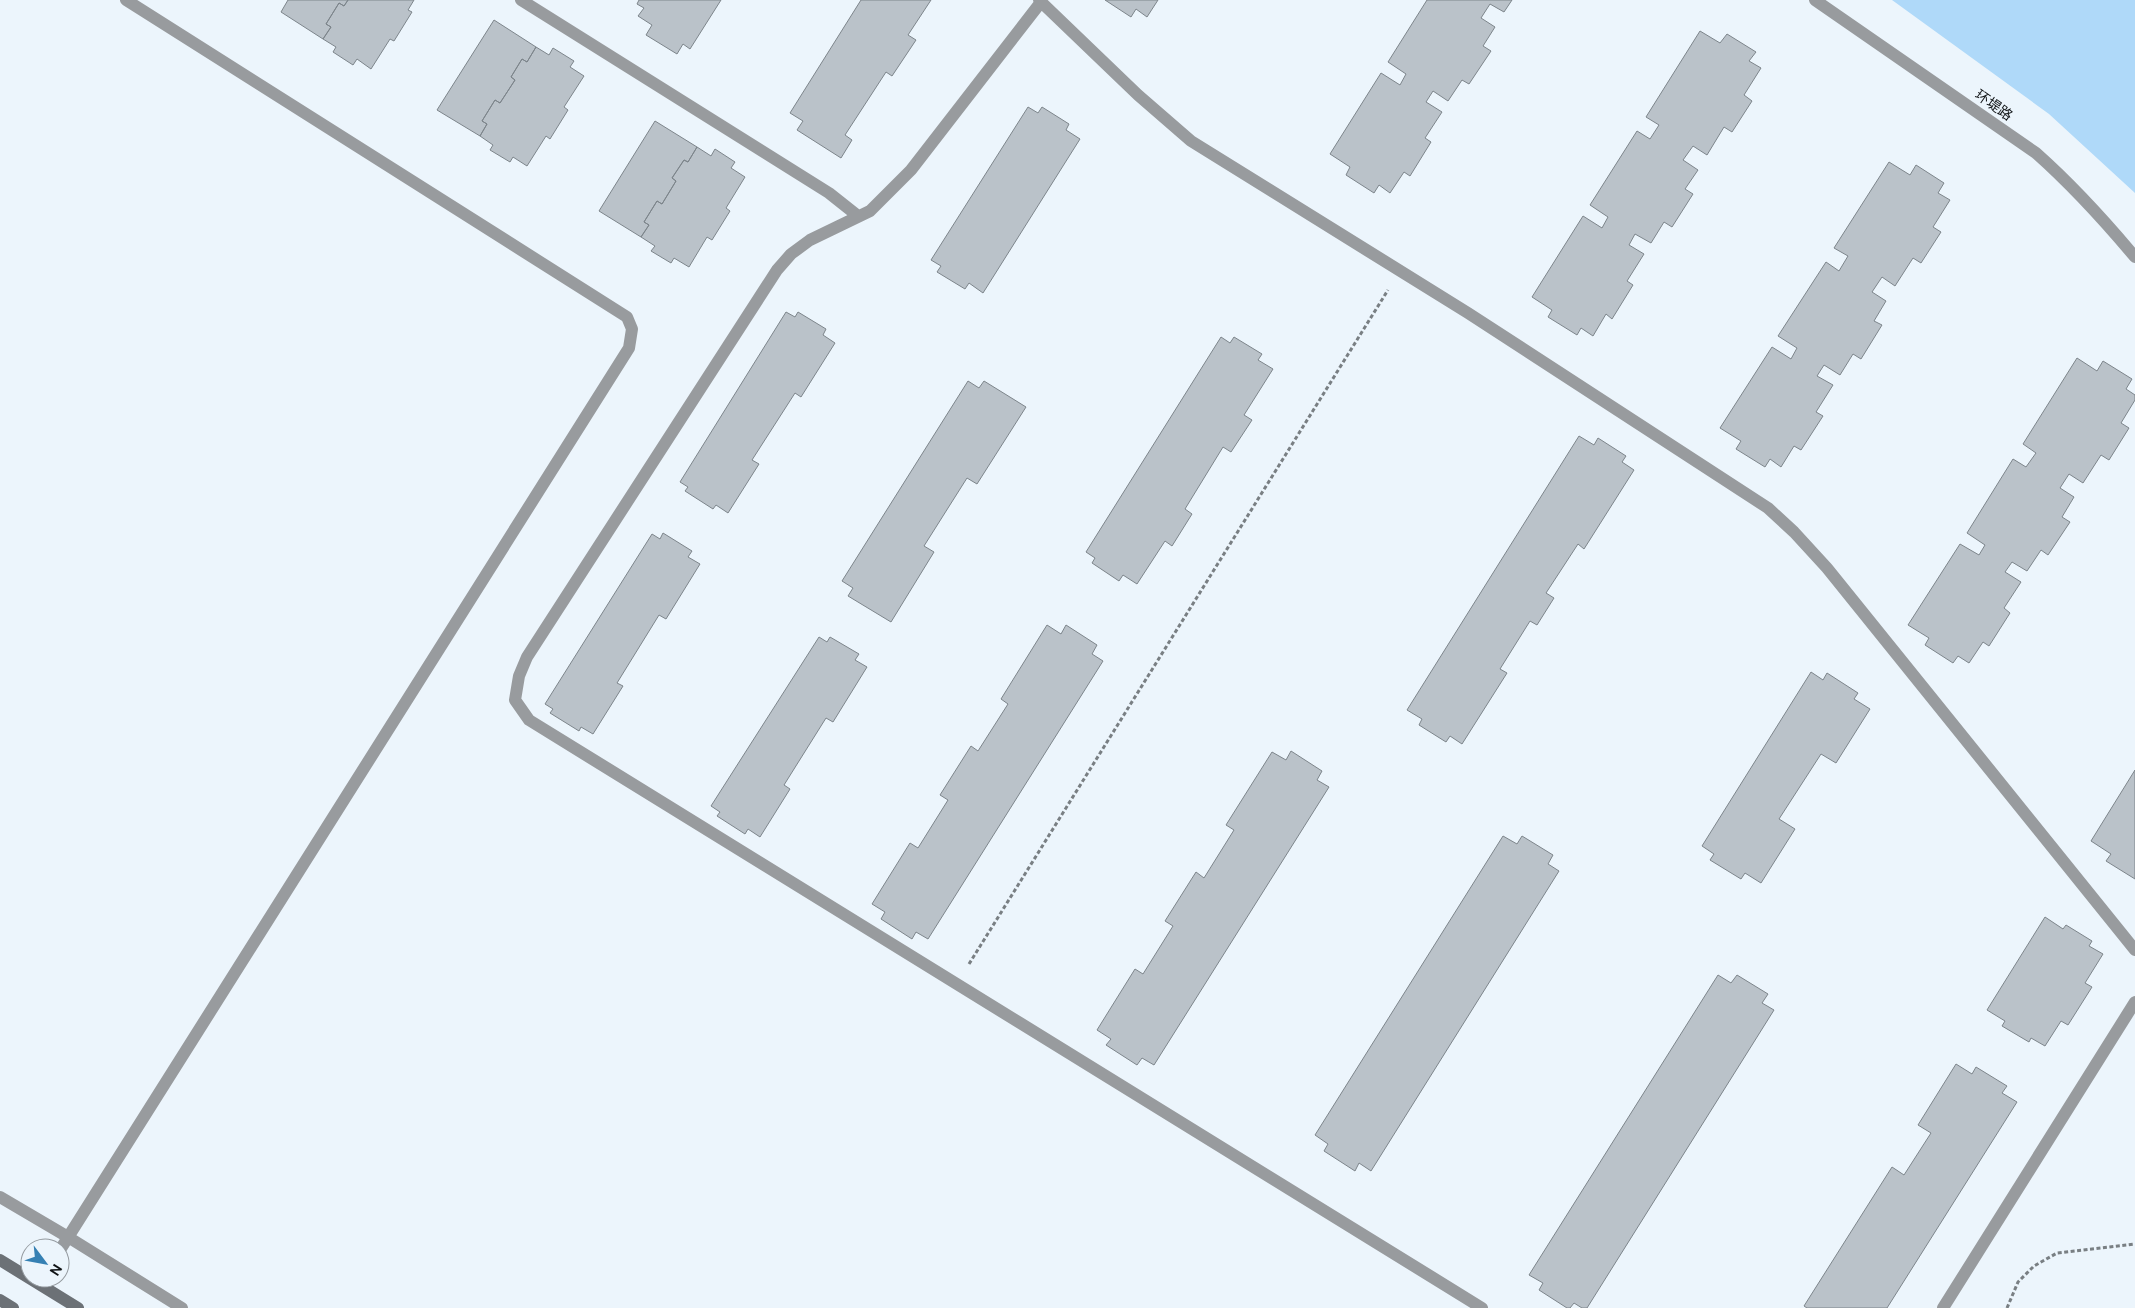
<svg xmlns="http://www.w3.org/2000/svg" width="2135" height="1308" font-family="'DM Sans','Noto Sans SC',sans-serif">
<style>
.green{fill:#afd9f9}
.building{fill:#bac2c9;stroke:#7d858b}
.lines{fill:none;stroke-linecap:round;stroke-linejoin:round}
.path{stroke:#797f83;stroke-width:3;stroke-dasharray:4 2.5;stroke-linecap:butt}
.service{stroke:#989b9e;stroke-width:12}
.minor{stroke:#989b9e;stroke-width:12}
.tertiary{stroke:#989b9e;stroke-width:12}
.secondary{stroke:#6c7176;stroke-width:12}
.labels{text-anchor:middle;stroke-width:4.5;stroke-linejoin:round;paint-order:stroke}
.street-label{font-size:14px;fill:#0f1214;stroke:#ecf5fc}
</style>
<rect width="100%" height="100%" fill="#ecf5fc"/>
<!-- green -->
<path class="green" d="M1892,0H2135V193L2049,114Z"/>
<!-- building -->
<path class="building" d="M288,0H348L344,6L339,3L326,24L331,27L323,39L281,12Z
M348,0H414L408,10L412,12L394,41L390,39L371,69L357,59L353,65L333,52L336,47L323,39L331,27L326,24L339,3L344,6Z
M639,0H721L690,49L683,44L677,54L646,35L652,25L638,16L644,8L637,4Z
M861,0H931L908,35L916,40L892,76L886,72L845,135L852,140L841,158L797,130L803,121L790,113Z
M1105,0H1158L1147,17L1136,9L1131,17Z
M1427,0H1512L1504,12L1490,4L1481,18L1495,27L1483,46L1491,51L1469,84L1462,80L1448,101L1433,91L1426,102L1442,112L1425,138L1431,142L1410,176L1404,172L1390,193L1379,185L1374,193L1346,175L1350,167L1330,154L1381,73L1400,85L1406,74L1388,62Z
M494,20L536,47L527,62L522,59L511,77L515,80L500,103L495,100L482,121L487,124L480,136L437,110Z
M1700,31L1720,43L1727,34L1756,52L1749,61L1761,68L1744,95L1752,101L1732,132L1724,127L1707,155L1693,146L1683,160L1698,170L1685,189L1693,194L1672,227L1664,222L1651,243L1635,234L1629,245L1644,254L1627,281L1633,285L1612,319L1606,314L1593,336L1581,328L1577,335L1548,317L1552,310L1532,297L1583,216L1602,228L1608,217L1590,205L1637,131L1650,139L1659,125L1646,117Z
M536,47L549,55L553,48L574,61L570,67L584,76L564,107L568,110L550,139L546,136L527,166L513,157L510,162L490,150L493,145L480,136L487,124L482,121L495,100L500,103L515,80L511,77L522,59L527,62Z
M1028,107L1038,113L1042,107L1069,124L1066,130L1080,139L983,293L969,283L965,289L937,272L941,266L931,260Z
M655,121L697,147L688,162L684,160L672,178L676,181L662,204L657,201L644,222L649,225L641,237L599,211Z
M697,147L711,156L715,149L735,162L731,168L745,177L726,208L730,211L712,240L707,237L689,267L674,258L671,263L651,251L655,246L641,237L649,225L644,222L657,201L662,204L676,181L672,178L684,160L688,162Z
M1889,162L1910,175L1916,165L1944,183L1938,193L1950,200L1933,227L1941,232L1921,263L1913,258L1895,286L1882,277L1872,292L1886,301L1874,321L1882,325L1861,359L1853,354L1840,375L1824,365L1817,376L1833,385L1816,412L1823,416L1801,450L1794,446L1781,467L1770,459L1765,467L1736,449L1741,441L1720,428L1772,347L1791,359L1797,348L1778,336L1826,262L1839,271L1848,256L1834,248Z
M786,312L795,317L798,312L826,329L823,335L835,343L801,397L795,393L752,460L759,464L728,513L716,505L713,509L685,491L688,487L680,482Z
M1221,337L1230,343L1234,337L1262,354L1258,360L1273,369L1244,415L1252,420L1231,452L1223,447L1185,509L1192,514L1172,546L1165,541L1137,584L1123,575L1119,581L1092,563L1095,558L1086,552Z
M2077,358L2097,371L2103,361L2132,379L2126,389L2135,395V400L2121,423L2129,428L2109,460L2101,455L2083,483L2069,474L2060,488L2074,497L2062,517L2070,522L2048,555L2041,550L2027,571L2012,562L2005,572L2021,582L2004,608L2010,613L1989,646L1983,642L1969,663L1958,656L1953,663L1925,645L1929,638L1908,625L1960,544L1979,555L1985,545L1967,533L2013,459L2026,467L2036,453L2023,444Z
M968,381L979,388L984,381L1026,407L977,484L967,478L924,546L934,552L891,622L848,596L853,588L842,581Z
M1579,436L1594,445L1598,438L1626,456L1622,462L1634,470L1584,549L1578,544L1546,593L1554,598L1537,625L1530,621L1500,669L1507,673L1462,744L1450,736L1446,742L1419,725L1422,719L1407,710Z
M663,533L692,551L688,557L700,564L666,619L659,615L617,683L623,686L593,734L581,727L579,731L550,713L553,709L545,704L652,534L660,539Z
M1047,625L1061,634L1066,625L1097,645L1092,654L1103,661L928,939L916,932L912,939L881,919L885,912L872,904L910,843L918,848L948,800L940,795L971,746L978,751L1008,704L1001,699Z
M819,637L827,642L830,637L859,654L855,660L867,667L833,722L826,718L784,785L790,789L760,837L748,829L745,834L717,816L720,812L711,806Z
M1811,672L1823,680L1827,673L1858,693L1854,699L1870,709L1836,763L1821,754L1779,819L1795,829L1761,883L1745,873L1741,879L1710,860L1714,854L1702,846Z
M1291,751L1322,771L1317,780L1329,787L1154,1065L1142,1058L1137,1065L1106,1045L1111,1039L1097,1030L1135,969L1143,974L1173,926L1165,921L1196,872L1204,878L1234,830L1226,825L1272,752L1286,760Z
M2135,770V879L2106,861L2111,854L2091,841Z
M1503,836L1517,844L1522,836L1553,855L1548,864L1559,871L1371,1171L1359,1163L1355,1171L1324,1151L1328,1144L1315,1135Z
M2045,917L2063,929L2066,925L2092,941L2089,946L2103,954L2085,983L2092,987L2068,1025L2061,1021L2045,1046L2031,1038L2029,1042L2002,1026L2005,1021L1987,1010Z
M1718,975L1731,983L1737,975L1768,994L1762,1003L1774,1010L1587,1308H1582L1574,1303L1570,1308H1567L1539,1290L1543,1283L1529,1275Z
M1956,1064L1972,1074L1976,1067L2007,1086L2002,1093L2017,1102L1887,1308H1807L1804,1306L1892,1167L1904,1175L1931,1133L1918,1125Z"/>
<g class="lines">
<!-- path -->
<path class="path" d="M969,964L1388,290
M2007,1308L2018,1282L2034,1266L2057,1253L2135,1244"/>
<!-- service -->
<path class="service" d="M521,0L829,193L858,216
M1039,0L1138,95L1191,141L1468,313L1768,508L1794,532L1827,568L2135,950
M1041,2L911,170L870,211L810,240L791,254L777,270L527,657L519,676L515,700L529,720L1482,1308
M60,1250L629,348L632,329L627,317L126,0
M1943,1308L2135,1002"/>
<!-- minor -->
<path class="minor" d="M0,1197L68,1237L182,1308"/>
<!-- tertiary -->
<path class="tertiary" d="M1815,0L2036,153C2072,185 2104,220 2135,257"/>
<!-- secondary -->
<path class="secondary" d="M0,1260L78,1308
M0,1300L13,1308"/>
</g>
<g class="labels">
<!-- street labels -->
<g class="street-label">
<text transform="translate(1994 105) rotate(35)" y="5">环堤路</text>
</g>
</g>
<!-- north arrow -->
<g transform="translate(45 1263) rotate(122)"><circle r="24" fill="#ecf5fc" stroke="#949a9f"/>
<path d="M0-4L9 19L0 12L-9 19Z" fill="#3580b3"/>
<text y="-8" font-size="14" font-weight="bold" text-anchor="middle" fill="#0f1214">N</text>
</g>
</svg>
